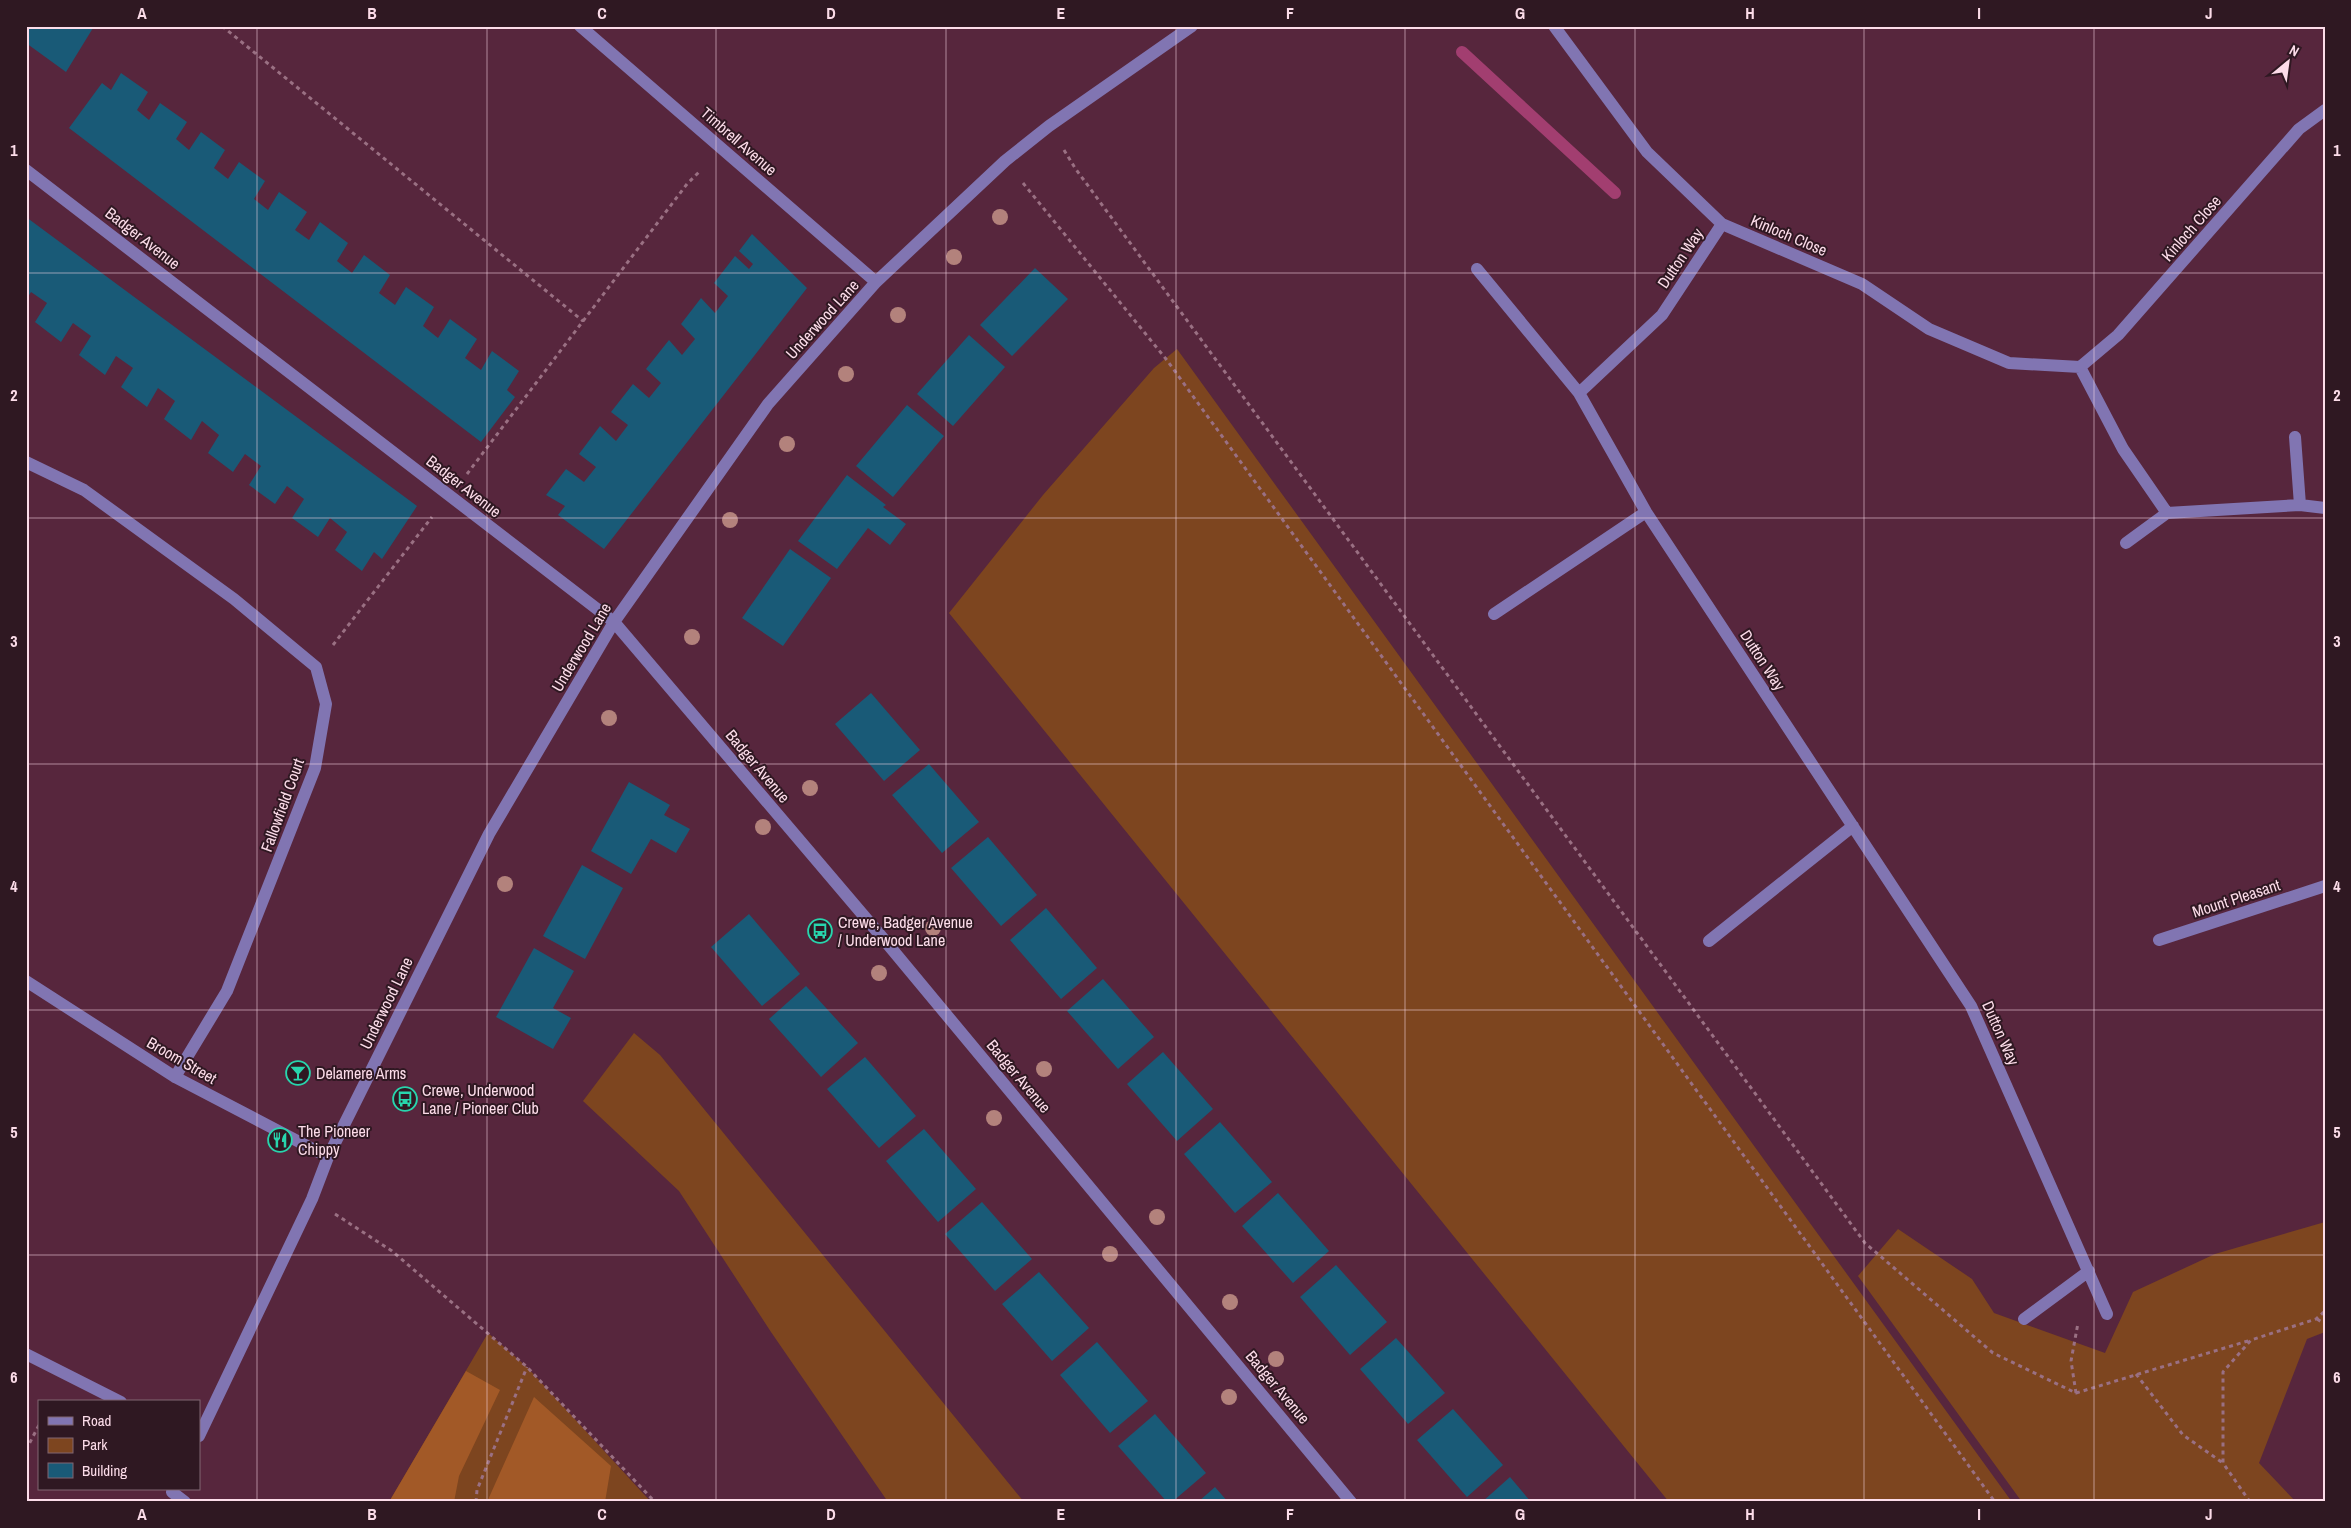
<svg xmlns="http://www.w3.org/2000/svg" width="2351" height="1528" font-family="'Archivo Narrow',sans-serif">
<style>
.green{fill:#7d451f}
.forest{fill:#a25927}
.lines{fill:none;stroke-linecap:round;stroke-linejoin:round}
.stream{stroke:#a23e70;stroke-width:12}
.building{fill:#195a77}
.path{stroke:#9a7083;stroke-width:3;stroke-dasharray:4 4;stroke-linecap:butt}
.minor{stroke:#8175b2;stroke-width:12}
.tree{fill:#b3827c}
.grid{fill:none;stroke:#fcdce9;stroke-width:1;stroke-opacity:0.55}
.labels{text-anchor:middle;stroke-width:4;stroke-linejoin:round;paint-order:stroke}
.street-label{font-size:16px;fill:#fcdce9;stroke:#2f1822}
.poi-label{font-size:16px;fill:#fcdce9;stroke:#2f1822;text-anchor:start}
.neatline{fill:none;stroke:#fcdce9;stroke-width:2}
.grid-label{font-size:16px;text-anchor:middle;font-weight:bold;fill:#fcdce9}
</style>
<rect width="100%" height="100%" fill="#57263d"/>
<!-- green -->
<path class="green" d="M1177,349L2012,1502H1669L949,613L1043,495L1154,368Z
M634,1033L660,1055L1024,1502H888L771,1332L679,1191L583,1101Z
M2325,1222V1332L2307,1339L2259,1463L2296,1502H2022L1858,1276L1898,1229L1972,1279L1994,1313L2105,1353L2133,1292L2215,1254Z
M488,1333L527,1367L651,1502H389Z"/>
<!-- forest -->
<path class="forest" d="M466,1371L500,1390L459,1476L454,1502H389Z
M534,1397L611,1466L605,1502H487Z"/>
<g class="lines">
<!-- stream -->
<path class="stream" d="M1462,52L1615,193"/>
</g>
<!-- building -->
<path class="building" d="M26,26H91L93,28L66,72L26,43Z
M121,73L148,92L137,110L149,120L160,103L187,122L176,139L189,150L201,132L225,150L214,168L228,179L239,162L265,181L254,199L268,210L279,192L307,212L295,230L309,240L320,222L348,243L337,261L352,273L364,255L390,275L379,293L395,305L406,287L434,307L423,326L438,338L450,319L477,339L465,358L481,370L492,351L519,371L507,390L515,397L481,442L69,128L102,83L111,90Z
M26,217L417,506L382,559L374,552L362,571L335,550L347,532L330,518L318,537L292,518L304,499L287,486L275,504L249,485L261,466L245,454L233,472L208,453L219,435L202,421L191,440L164,419L175,401L158,388L147,407L121,387L133,368L116,356L105,375L79,355L91,336L73,323L61,342L35,322L47,303L31,292L26,300Z
M752,234L807,288L604,549L558,515L565,506L546,495L566,469L584,482L596,467L579,454L600,426L616,441L628,425L611,412L633,384L649,398L661,383L646,369L669,340L682,355L695,339L681,324L701,298L715,313L728,296L714,283L735,256L749,269L753,264L739,251Z
M1035,268L1068,299L1012,356L980,325Z
M969,335L1005,367L953,426L917,394Z
M907,405L944,436L893,497L856,466Z
M847,475L886,505L883,507L906,524L890,545L868,528L837,569L798,541Z
M790,549L831,578L783,646L742,618Z
M871,693L920,750L884,781L835,724Z
M929,764L979,822L942,853L892,795Z
M629,782L670,805L664,815L690,829L676,853L651,839L631,874L591,851Z
M988,837L1037,895L1001,926L951,868Z
M582,865L623,888L585,959L543,936Z
M1046,908L1097,968L1061,999L1010,940Z
M749,914L800,974L762,1006L711,947Z
M534,948L574,971L553,1008L571,1018L553,1049L496,1017Z
M1103,979L1154,1037L1118,1069L1067,1011Z
M806,986L858,1043L821,1077L769,1019Z
M1163,1052L1213,1109L1177,1141L1127,1084Z
M865,1057L916,1116L879,1148L827,1089Z
M1220,1122L1272,1182L1235,1213L1184,1154Z
M924,1129L976,1189L938,1222L886,1161Z
M1278,1193L1329,1251L1293,1283L1242,1226Z
M982,1202L1032,1259L995,1291L945,1234Z
M1336,1265L1387,1322L1350,1355L1300,1297Z
M1039,1272L1089,1328L1052,1361L1002,1304Z
M1396,1338L1445,1393L1408,1424L1360,1369Z
M1097,1342L1148,1401L1110,1433L1060,1375Z
M1453,1409L1503,1465L1467,1497L1417,1440Z
M1155,1414L1206,1473L1172,1502H1167L1118,1446Z
M1510,1477L1531,1502H1482Z
M1215,1487L1228,1502H1198Z"/>
<g class="lines">
<!-- path -->
<path class="path" d="M222,26L583,321
M1064,150L1075,168L1865,1243L1993,1353L2076,1393L2251,1340
M1023,183L1166,359L1995,1502
M467,474L687,184L701,170
M333,645L432,517
M335,1214L392,1251L527,1367L655,1502
M2317,1319L2325,1324
M2136,1374L2183,1435L2223,1463
M2076,1393L2071,1361L2078,1323
M26,1450L39,1425
M476,1502L477,1490L527,1367
M2250,1502L2223,1463V1372L2251,1340L2316,1319L2325,1311"/>
<!-- minor -->
<path class="minor" d="M580,26L876,282
M1554,26L1647,152L1722,224L1862,284L1929,329L2009,363L2080,367L2118,335L2299,129L2325,110
M26,170L614,622L881,936L1351,1502
M1722,224L1662,315L1579,393L1646,512L1971,1006L2107,1314
M1477,269L1579,393
M2080,367L2123,449L2167,513L2300,505L2325,508
M2295,437L2300,505
M26,462L84,490L234,599L316,667L326,704L315,768L227,991L175,1077
M2126,543L2167,513
M1494,614L1646,512
M2159,940L2325,886
M1709,941L1853,826
M26,981L175,1077L328,1157
M2024,1319L2089,1271
M26,1354L121,1402
M199,1436L312,1199L328,1157L489,834L614,622L768,404L876,282L1005,161L1049,126L1192,26
M172,1492L185,1502"/>
</g>
<!-- trees -->
<g class="tree">
<circle cx="1000" cy="217" r="8"/>
<circle cx="954" cy="257" r="8"/>
<circle cx="898" cy="315" r="8"/>
<circle cx="846" cy="374" r="8"/>
<circle cx="787" cy="444" r="8"/>
<circle cx="730" cy="520" r="8"/>
<circle cx="692" cy="637" r="8"/>
<circle cx="609" cy="718" r="8"/>
<circle cx="810" cy="788" r="8"/>
<circle cx="763" cy="827" r="8"/>
<circle cx="505" cy="884" r="8"/>
<circle cx="933" cy="928" r="8"/>
<circle cx="879" cy="973" r="8"/>
<circle cx="1044" cy="1069" r="8"/>
<circle cx="994" cy="1118" r="8"/>
<circle cx="1157" cy="1217" r="8"/>
<circle cx="1110" cy="1254" r="8"/>
<circle cx="1230" cy="1302" r="8"/>
<circle cx="1276" cy="1359" r="8"/>
<circle cx="1229" cy="1397" r="8"/>
</g>
<!-- grid -->
<path class="grid" d="M257,26V1502M487,26V1502M716,26V1502M946,26V1502M1176,26V1502M1405,26V1502M1635,26V1502M1864,26V1502M2094,26V1502M26,273H2325M26,518H2325M26,764H2325M26,1010H2325M26,1255H2325"/>
<!-- icons -->
<defs>
<g id="bus-ring" transform="scale(1.25)"><circle r="9.5" fill="#2f1822" stroke="#28d5ad" stroke-width="1.5"/><path d="M-5-6H5V4H4V6H2V4H-2V6H-4V4H-5ZM-3.5-4V0h7V-4ZM-3.5 1.2v1.5H-2V1.2ZM2 1.2v1.5H3.5V1.2Z" fill="#28d5ad"/></g>
<g id="bar-ring" transform="scale(1.25)"><circle r="9.5" fill="#2f1822" stroke="#28d5ad" stroke-width="1.5"/><path d="M-6-5H6L.8 .8V4.5H3.5V6h-7V4.5H-.8V.8Z" fill="#28d5ad"/></g>
<g id="restaurant-ring" transform="scale(1.25)"><circle r="9.5" fill="#2f1822" stroke="#28d5ad" stroke-width="1.5"/><path d="M-5-6h1v4h1v-4h1v4h1v-4h1v5L-1.5 .5V6h-2V.5L-5-1ZM5-6V6H3V1.5H1.5Q1.5-4 5-6Z" fill="#28d5ad"/></g>
</defs>
<g fill-rule="evenodd">
<use href="#bus-ring" x="820" y="931"/>
<use href="#bar-ring" x="298" y="1073"/>
<use href="#bus-ring" x="405" y="1099"/>
<use href="#restaurant-ring" x="280" y="1140"/>
</g>
<g class="labels">
<!-- street labels -->
<g class="street-label">
<text transform="translate(739 141) rotate(41)" y="6">Timbrell Avenue</text>
<text transform="translate(2191 228) rotate(-49)" y="6">Kinloch Close</text>
<text transform="translate(1789 235) rotate(23)" y="6">Kinloch Close</text>
<text transform="translate(143 238) rotate(38)" y="6">Badger Avenue</text>
<text transform="translate(1680 258) rotate(-56)" y="6">Dutton Way</text>
<text transform="translate(822 319) rotate(-48)" y="6">Underwood Lane</text>
<text transform="translate(464 486) rotate(38)" y="6">Badger Avenue</text>
<text transform="translate(581 647) rotate(-59)" y="6">Underwood Lane</text>
<text transform="translate(1763 660) rotate(57)" y="6">Dutton Way</text>
<text transform="translate(758 766) rotate(50)" y="6">Badger Avenue</text>
<text transform="translate(282 805) rotate(-70)" y="6">Fallowfield Court</text>
<text transform="translate(2236 898) rotate(-18)" y="6">Mount Pleasant</text>
<text transform="translate(386 1003) rotate(-64)" y="6">Underwood Lane</text>
<text transform="translate(2001 1033) rotate(66)" y="6">Dutton Way</text>
<text transform="translate(182 1060) rotate(30)" y="6">Broom Street</text>
<text transform="translate(1019 1076) rotate(50)" y="6">Badger Avenue</text>
<text transform="translate(1278 1387) rotate(50)" y="6">Badger Avenue</text>
</g>
<!-- poi labels -->
<g class="poi-label">
<text x="838" y="928">Crewe, Badger Avenue<tspan x="838" dy="18">/ Underwood Lane</tspan></text>
<text x="316" y="1079">Delamere Arms</text>
<text x="422" y="1096">Crewe, Underwood<tspan x="422" dy="18">Lane / Pioneer Club</tspan></text>
<text x="298" y="1137">The Pioneer<tspan x="298" dy="18">Chippy</tspan></text>
</g>
</g>
<!-- border -->
<rect width="2351" height="1528" fill="none" stroke="#2f1822" stroke-width="55"/>
<!-- legend -->
<rect x="38" y="1400" width="162" height="90" fill="#2f1822" stroke="#816672"/>
<rect x="48" y="1417" width="25" height="8" fill="#8175b2" stroke="#816672"/>
<text x="82" y="1426" font-size="15" fill="#fcdce9">Road</text>
<rect x="48" y="1438" width="25" height="15" fill="#7d451f" stroke="#816672"/>
<text x="82" y="1450" font-size="15" fill="#fcdce9">Park</text>
<rect x="48" y="1463" width="25" height="15" fill="#195a77" stroke="#816672"/>
<text x="82" y="1476" font-size="15" fill="#fcdce9">Building</text>
<!-- north arrow -->
<g transform="translate(2288 62) rotate(29)" stroke="#2f1822" stroke-width="4" paint-order="stroke">
<path d="M0-4L9 19L0 12L-9 19Z" fill="#fcdce9"/>
<text y="-8" font-size="14" font-weight="bold" text-anchor="middle" fill="#fcdce9">N</text>
</g>
<rect x="28" y="28" width="2296" height="1472" class="neatline"/>
<g class="grid-label">
<text x="142" y="19">A</text>
<text x="372" y="19">B</text>
<text x="602" y="19">C</text>
<text x="831" y="19">D</text>
<text x="1061" y="19">E</text>
<text x="1290" y="19">F</text>
<text x="1520" y="19">G</text>
<text x="1750" y="19">H</text>
<text x="1979" y="19">I</text>
<text x="2209" y="19">J</text>
<text x="14" y="156">1</text>
<text x="2337" y="156">1</text>
<text x="14" y="401">2</text>
<text x="2337" y="401">2</text>
<text x="14" y="647">3</text>
<text x="2337" y="647">3</text>
<text x="14" y="892">4</text>
<text x="2337" y="892">4</text>
<text x="14" y="1138">5</text>
<text x="2337" y="1138">5</text>
<text x="14" y="1383">6</text>
<text x="2337" y="1383">6</text>
<text x="142" y="1520">A</text>
<text x="372" y="1520">B</text>
<text x="602" y="1520">C</text>
<text x="831" y="1520">D</text>
<text x="1061" y="1520">E</text>
<text x="1290" y="1520">F</text>
<text x="1520" y="1520">G</text>
<text x="1750" y="1520">H</text>
<text x="1979" y="1520">I</text>
<text x="2209" y="1520">J</text>
</g>
</svg>
